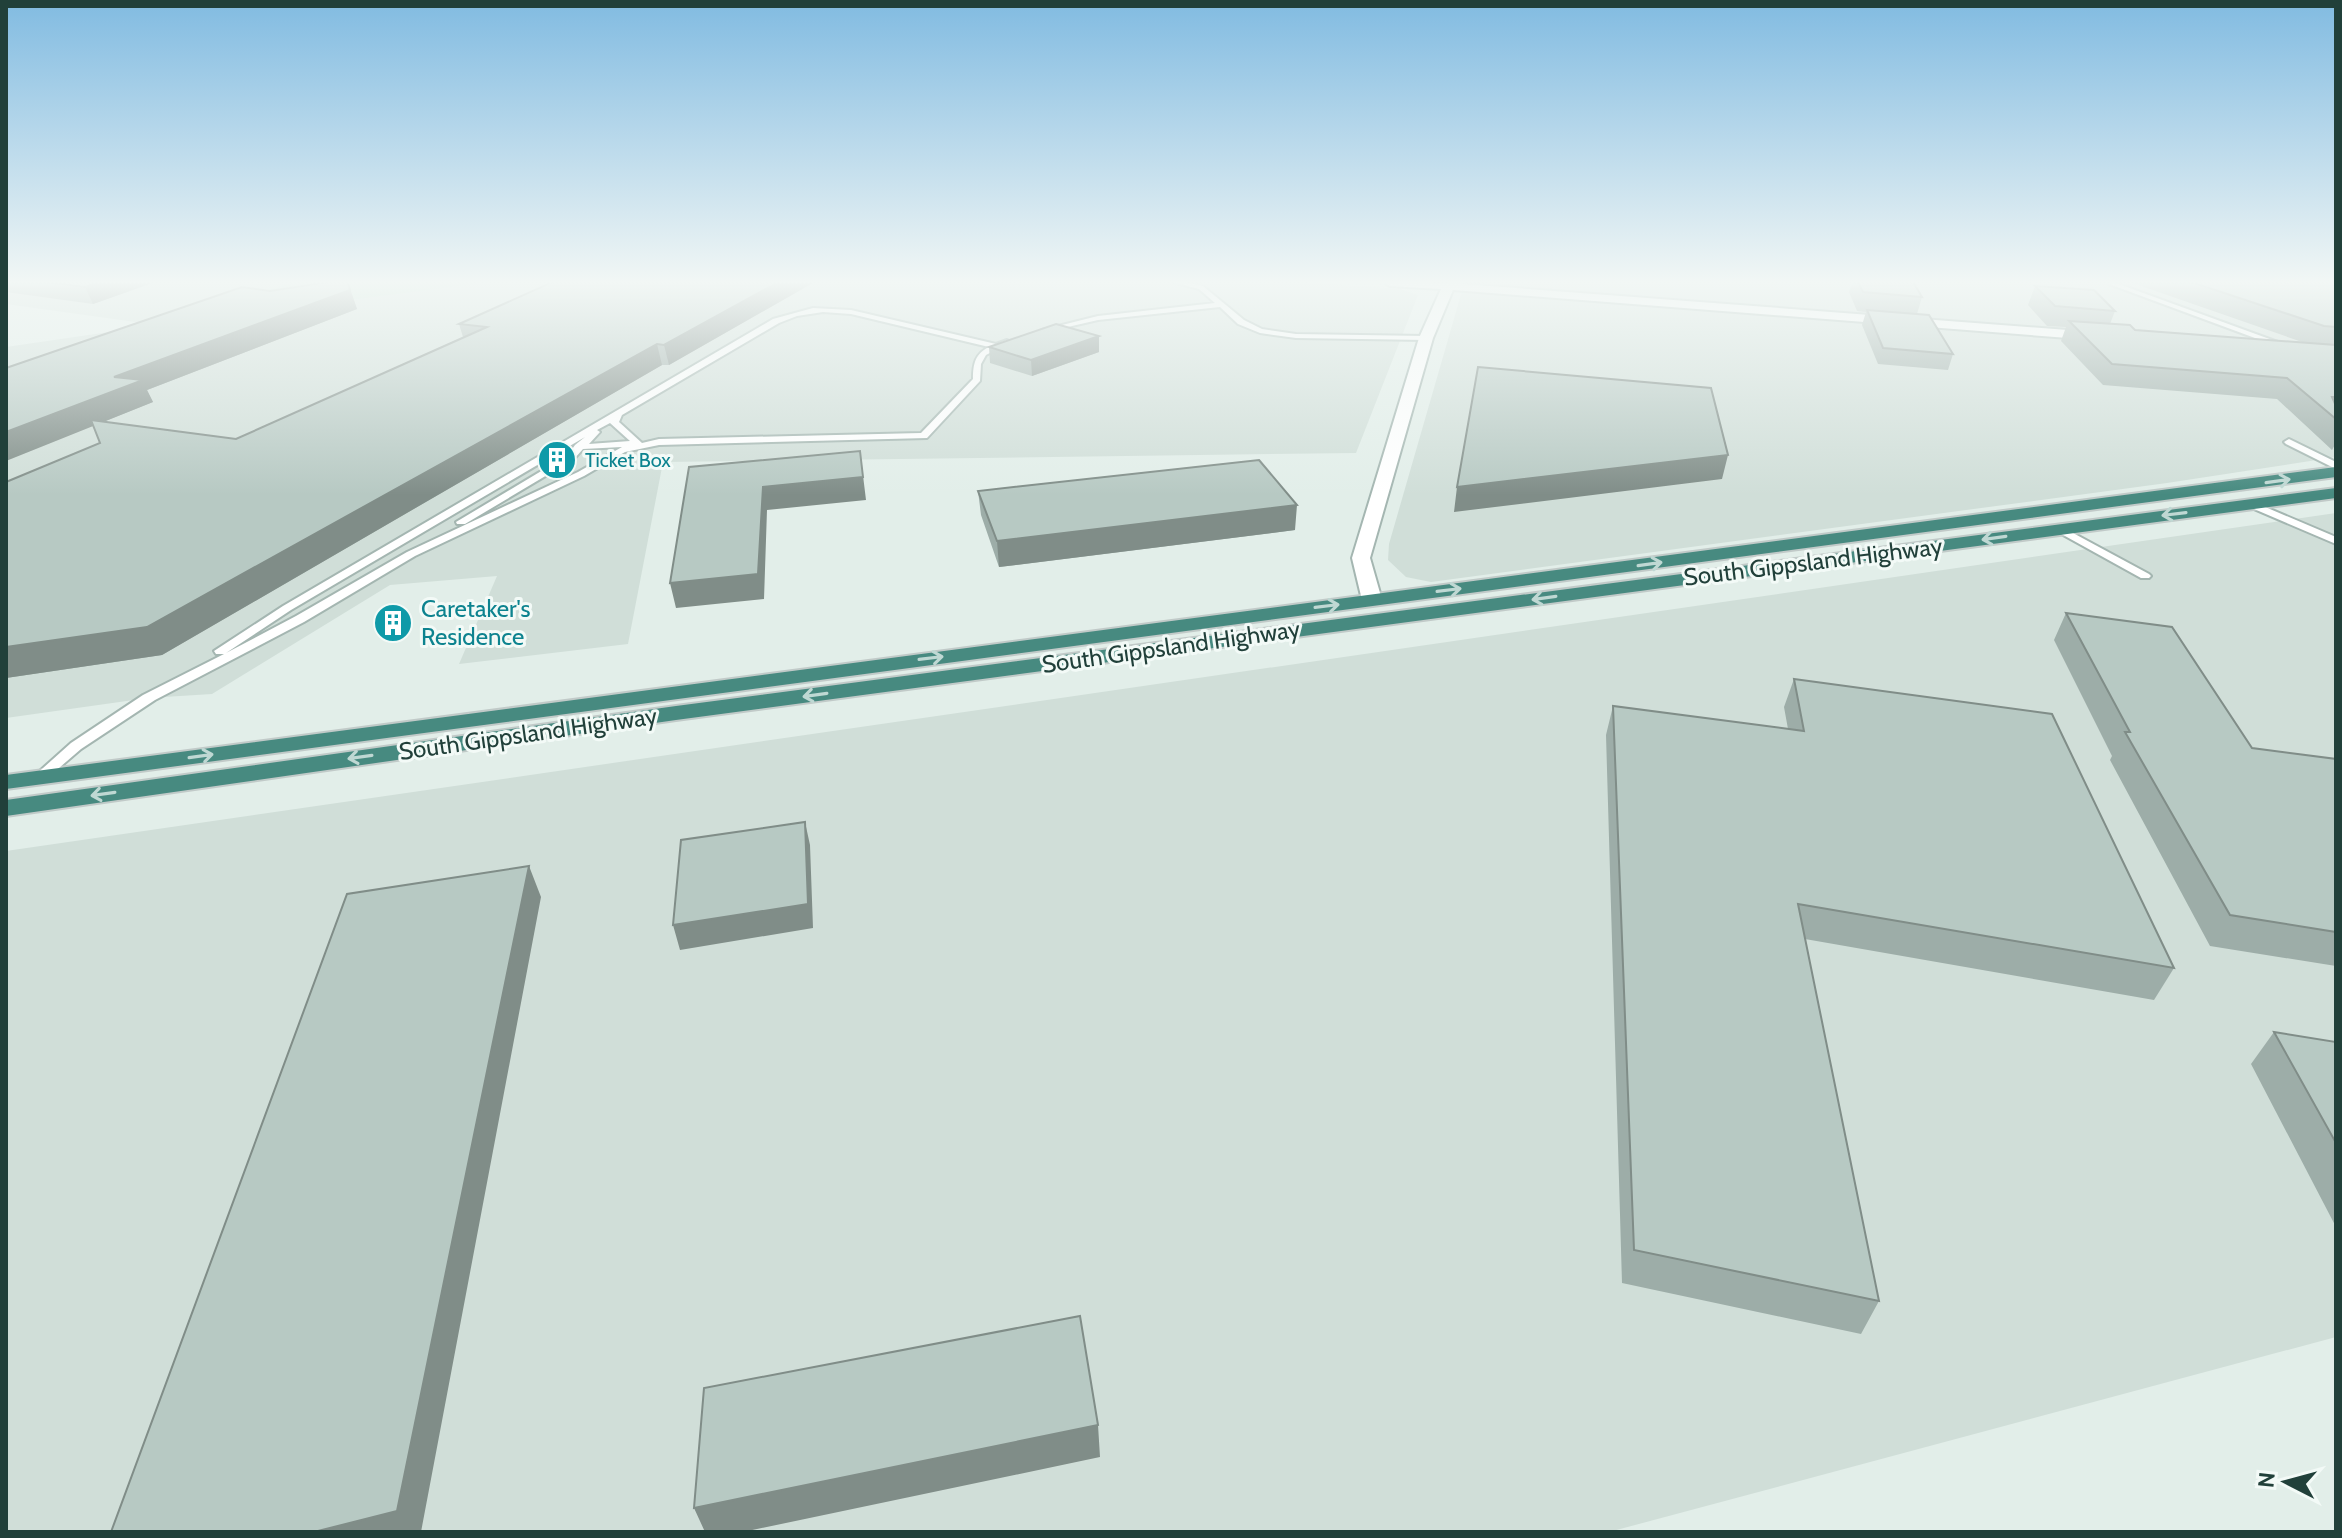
<svg xmlns="http://www.w3.org/2000/svg" width="2342" height="1538" font-family="Cabin,sans-serif">
<style>
.built{fill:#d0ded8}
.green{fill:#bae0c7}
.lines{fill:none;stroke-linecap:round;stroke-linejoin:round}
.service-casing{stroke:#a4b6b1;stroke-width:4}
.minor-casing{stroke:#a4b6b1;stroke-width:4}
.trunk-casing{stroke:#c1cac8;stroke-width:4}
.service{fill:#fff;fill-rule:evenodd}
.minor{fill:#fff;fill-rule:evenodd}
.trunk{fill:#478a80;fill-rule:evenodd}
.wall{fill:#9dada8}
.shaded-wall{fill:#808d88}
.building{fill:#b7c9c3;stroke:#808d88;stroke-width:2}
.oneway{stroke:#bfd8d3}
.labels{text-anchor:middle;stroke-width:6;stroke-linejoin:round;paint-order:stroke}
.far-culture-label{font-size:20px;fill:#0d838f;stroke:#f3faf7;text-anchor:start}
.street-label{font-size:24px;fill:#21403a;stroke:#f3faf7}
.culture-label{font-size:24px;fill:#0d838f;stroke:#f3faf7;text-anchor:start}
</style>
<rect width="100%" height="100%" fill="#e2eee9"/>
<!-- built -->
<path class="built" d="M6,280H299L167,322L506,280H1270L1400,289L1418,295L1356,453L663,462L628,644L459,664L497,576L390,585L212,694L148,698L6,718V347L157,325L6,304Z
M1472,280H2336V351L1463,285Z
M1462,291L2336,361V457L2167,483L1431,582L1406,577L1388,560L1389,544Z
M2336,513V1337L1609,1532H6V851Z"/>
<!-- green -->
<path class="green" d="M299,280H506L161,324Z"/>
<g class="lines">
<!-- service casing -->
<g class="service-casing">
<path id="service" d="M1165,280H1177L1203,286L1244,320L1262,329L1296,334L1426,336L1430,338L1426,340L1296,338L1260,333L1238,324L1220,307L1098,320L1046,332L1042,330L1098,316L1215,303L1199,289Z
M2109,282H2113L2289,346L2282,348L2109,284Z
M813,308L851,310L996,344L1007,340L1011,342L986,355L981,364L980,381L927,438L659,445L625,452L584,476L415,556L304,622L155,700L81,749L45,780L40,781L33,777L71,743L143,695L224,654H216L214,651L283,606L773,319ZM823,312L851,314L989,347C975,354 973,364 973,379L921,433L659,439L642,443L619,422L622,415L779,323L797,316ZM610,423L630,441L589,444L600,432L597,430ZM585,437L575,445L568,455L456,522L457,524H465L574,459L583,449L622,447L578,472L407,552L296,616L226,653L291,610Z
M2289,439L2336,462V469L2286,444L2284,442Z
M2251,501L2336,537V544L2247,506L2246,504Z
M2060,526L2149,574L2151,576L2149,578H2141L2056,531L2055,529Z"/>
</g>
<!-- minor casing -->
<g class="minor-casing">
<path id="minor" d="M1386,280L1446,283L1465,280L1463,284L2094,332L2101,336L2094,340L1453,290L1433,338L1370,558L1382,600L1372,606L1362,600L1352,558L1419,338L1441,289L1390,286L1386,284Z"/>
</g>
<!-- trunk casing -->
<g class="trunk-casing">
<path id="trunk" d="M2336,467V477L6,789V775Z
M2336,488V498L676,720L6,816V800L676,706Z"/>
</g>
<!-- service -->
<use href="#service" class="service"/>
<!-- minor -->
<use href="#minor" class="minor"/>
<!-- trunk -->
<use href="#trunk" class="trunk"/>
</g>
<!-- wall -->
<path class="wall" d="M6,280H161L93,304L6,292Z
M347,280L357,309L147,390L153,402L103,422L236,439L463,337L459,324L818,280L669,365H662L162,655L6,678V482L100,443L94,426L270,291Z
M1853,280H1912L1922,297L1917,314L1953,354L1948,370L1878,364L1862,325L1866,312L1857,311L1849,292Z
M2124,280H2336V443L2332,450L2277,399L2103,385L2061,341L2066,327L2047,326L2028,305L2035,286L2115,311L2110,324L2135,330L2302,342Z
M1099,336V352L1032,376L990,363L989,347Z
M978,491L1295,530L999,567L981,515Z
M2066,613L2252,748L2336,759V966L2210,946L2110,760L2112,756L2054,640Z
M1794,679L2174,968L2154,1000L1805,939L1879,1301L1861,1334L1622,1283L1606,735L1613,706L1788,729L1784,707Z
M2274,1032L2336,1042V1227L2251,1064Z"/>
<!-- shaded-wall -->
<path class="shaded-wall" d="M105,280H161L93,304L85,287Z
M347,280L357,309L147,390L153,402L6,461V432L114,377Z
M782,280H818L669,365L664,345Z
M1099,336V352L1032,376L1031,360Z
M657,344L662,365L162,655L6,678V647Z
M860,451L866,500L767,510L764,599L676,608L670,583L763,487Z
M1728,455L1722,479L1454,512L1457,487Z
M1297,505L1295,530L999,567L997,541Z
M805,822L810,845L813,928L680,950L673,925Z
M529,866L541,897L421,1532H314Z
M1098,1425L1100,1457L743,1532H705L694,1508Z"/>
<!-- building -->
<path class="building" d="M32,280H105L85,287Z
M342,280H347L350,290L114,377L143,380L6,432V368L242,287L270,291Z
M557,280H782L664,345L657,344L147,627L6,647V482L100,443L91,420L236,439L487,327L459,324Z
M1857,280H1912L1922,297L1863,292Z
M2185,280H2336V327L2324,326Z
M2035,286L2094,290L2115,311L2055,306Z
M1867,310L1929,315L1953,354L1883,348Z
M2069,321L2130,325L2135,330L2336,345V397H2332L2336,406V419L2287,378L2112,364Z
M1056,324L1099,336L1031,360L989,347Z
M1478,367L1711,388L1728,455L1457,487Z
M860,451L863,477L763,487L758,574L670,583L689,467Z
M1259,460L1297,505L997,541L978,491Z
M2066,613L2172,627L2252,748L2336,759V932L2230,915L2125,732H2130Z
M1794,679L2052,714L2174,968L1798,904L1879,1301L1634,1250L1613,706L1804,731Z
M805,822L808,904L673,925L681,840Z
M529,866L397,1511L314,1532H111L347,894Z
M2274,1032L2336,1042V1143Z
M1080,1316L1098,1425L694,1508L704,1388Z"/>
<!-- one-way arrows -->
<defs><path id="oneway-shaft" d="M-6 0H5M1.5-3L5.5 0L1.5 3" fill="none" stroke-width="1.6" stroke-linecap="round" stroke-linejoin="round" transform="scale(2)"/></defs>
<g class="oneway">
<use href="#oneway-shaft" transform="translate(2278 481) rotate(-8)"/>
<use href="#oneway-shaft" transform="translate(2174 514) rotate(173)"/>
<use href="#oneway-shaft" transform="translate(1994 538) rotate(172)"/>
<use href="#oneway-shaft" transform="translate(1650 564) rotate(-8)"/>
<use href="#oneway-shaft" transform="translate(1449 590) rotate(-7)"/>
<use href="#oneway-shaft" transform="translate(1544 598) rotate(172)"/>
<use href="#oneway-shaft" transform="translate(1327 606) rotate(-7)"/>
<use href="#oneway-shaft" transform="translate(931 658) rotate(-7)"/>
<use href="#oneway-shaft" transform="translate(815 695) rotate(172)"/>
<use href="#oneway-shaft" transform="translate(201 756) rotate(-8)"/>
<use href="#oneway-shaft" transform="translate(360 757) rotate(172)"/>
<use href="#oneway-shaft" transform="translate(103 794) rotate(172)"/>
</g>
<!-- sky -->
<linearGradient id="sky" x2="0" y2="1"><stop stop-color="#81bbe1"/><stop offset="0.57" stop-color="#f2f7f5"/><stop offset="1" stop-color="#f2f7f5" stop-opacity="0"/></linearGradient>
<rect width="2342" height="495" fill="url(#sky)"/>
<!-- icons -->
<defs>
<g id="building-disc" transform="scale(2)"><circle r="9.5" fill="#0f9aa8" stroke="#f3faf7"/><path d="M-4-6H4V6H1V3H-1V6H-4ZM-2.5-4.3h1.7v1.8h-1.7ZM.8-4.3h1.7v1.8H.8ZM-2.5-1h1.7V.8h-1.7ZM.8-1h1.7V.8H.8Z" fill="#fff"/></g>
</defs>
<g fill-rule="evenodd">
<use href="#building-disc" x="557" y="460"/>
<use href="#building-disc" x="393" y="623"/>
</g>
<g class="labels">
<!-- far-culture labels -->
<g class="far-culture-label">
<text x="585" y="467">Ticket Box</text>
</g>
<!-- street labels -->
<g class="street-label">
<text transform="translate(1813 562) rotate(-7)" y="8">South Gippsland Highway</text>
<text transform="translate(1171 647) rotate(-8)" y="8">South Gippsland Highway</text>
<text transform="translate(528 734) rotate(-8)" y="8">South Gippsland Highway</text>
</g>
<!-- culture labels -->
<g class="culture-label">
<text x="421" y="617">Caretaker's<tspan x="421" dy="28">Residence</tspan></text>
</g>
</g>
<!-- border -->
<rect width="2342" height="1538" fill="none" stroke="#21403a" stroke-width="16"/>
<!-- north arrow -->
<g transform="translate(2286 1482) rotate(276)" stroke="#f3faf7" stroke-width="6" paint-order="stroke">
<path d="M0-6L14 30L0 20L-14 30Z" fill="#21403a"/>
<text y="-12" font-size="22" font-weight="bold" text-anchor="middle" fill="#21403a">N</text>
</g>
</svg>
